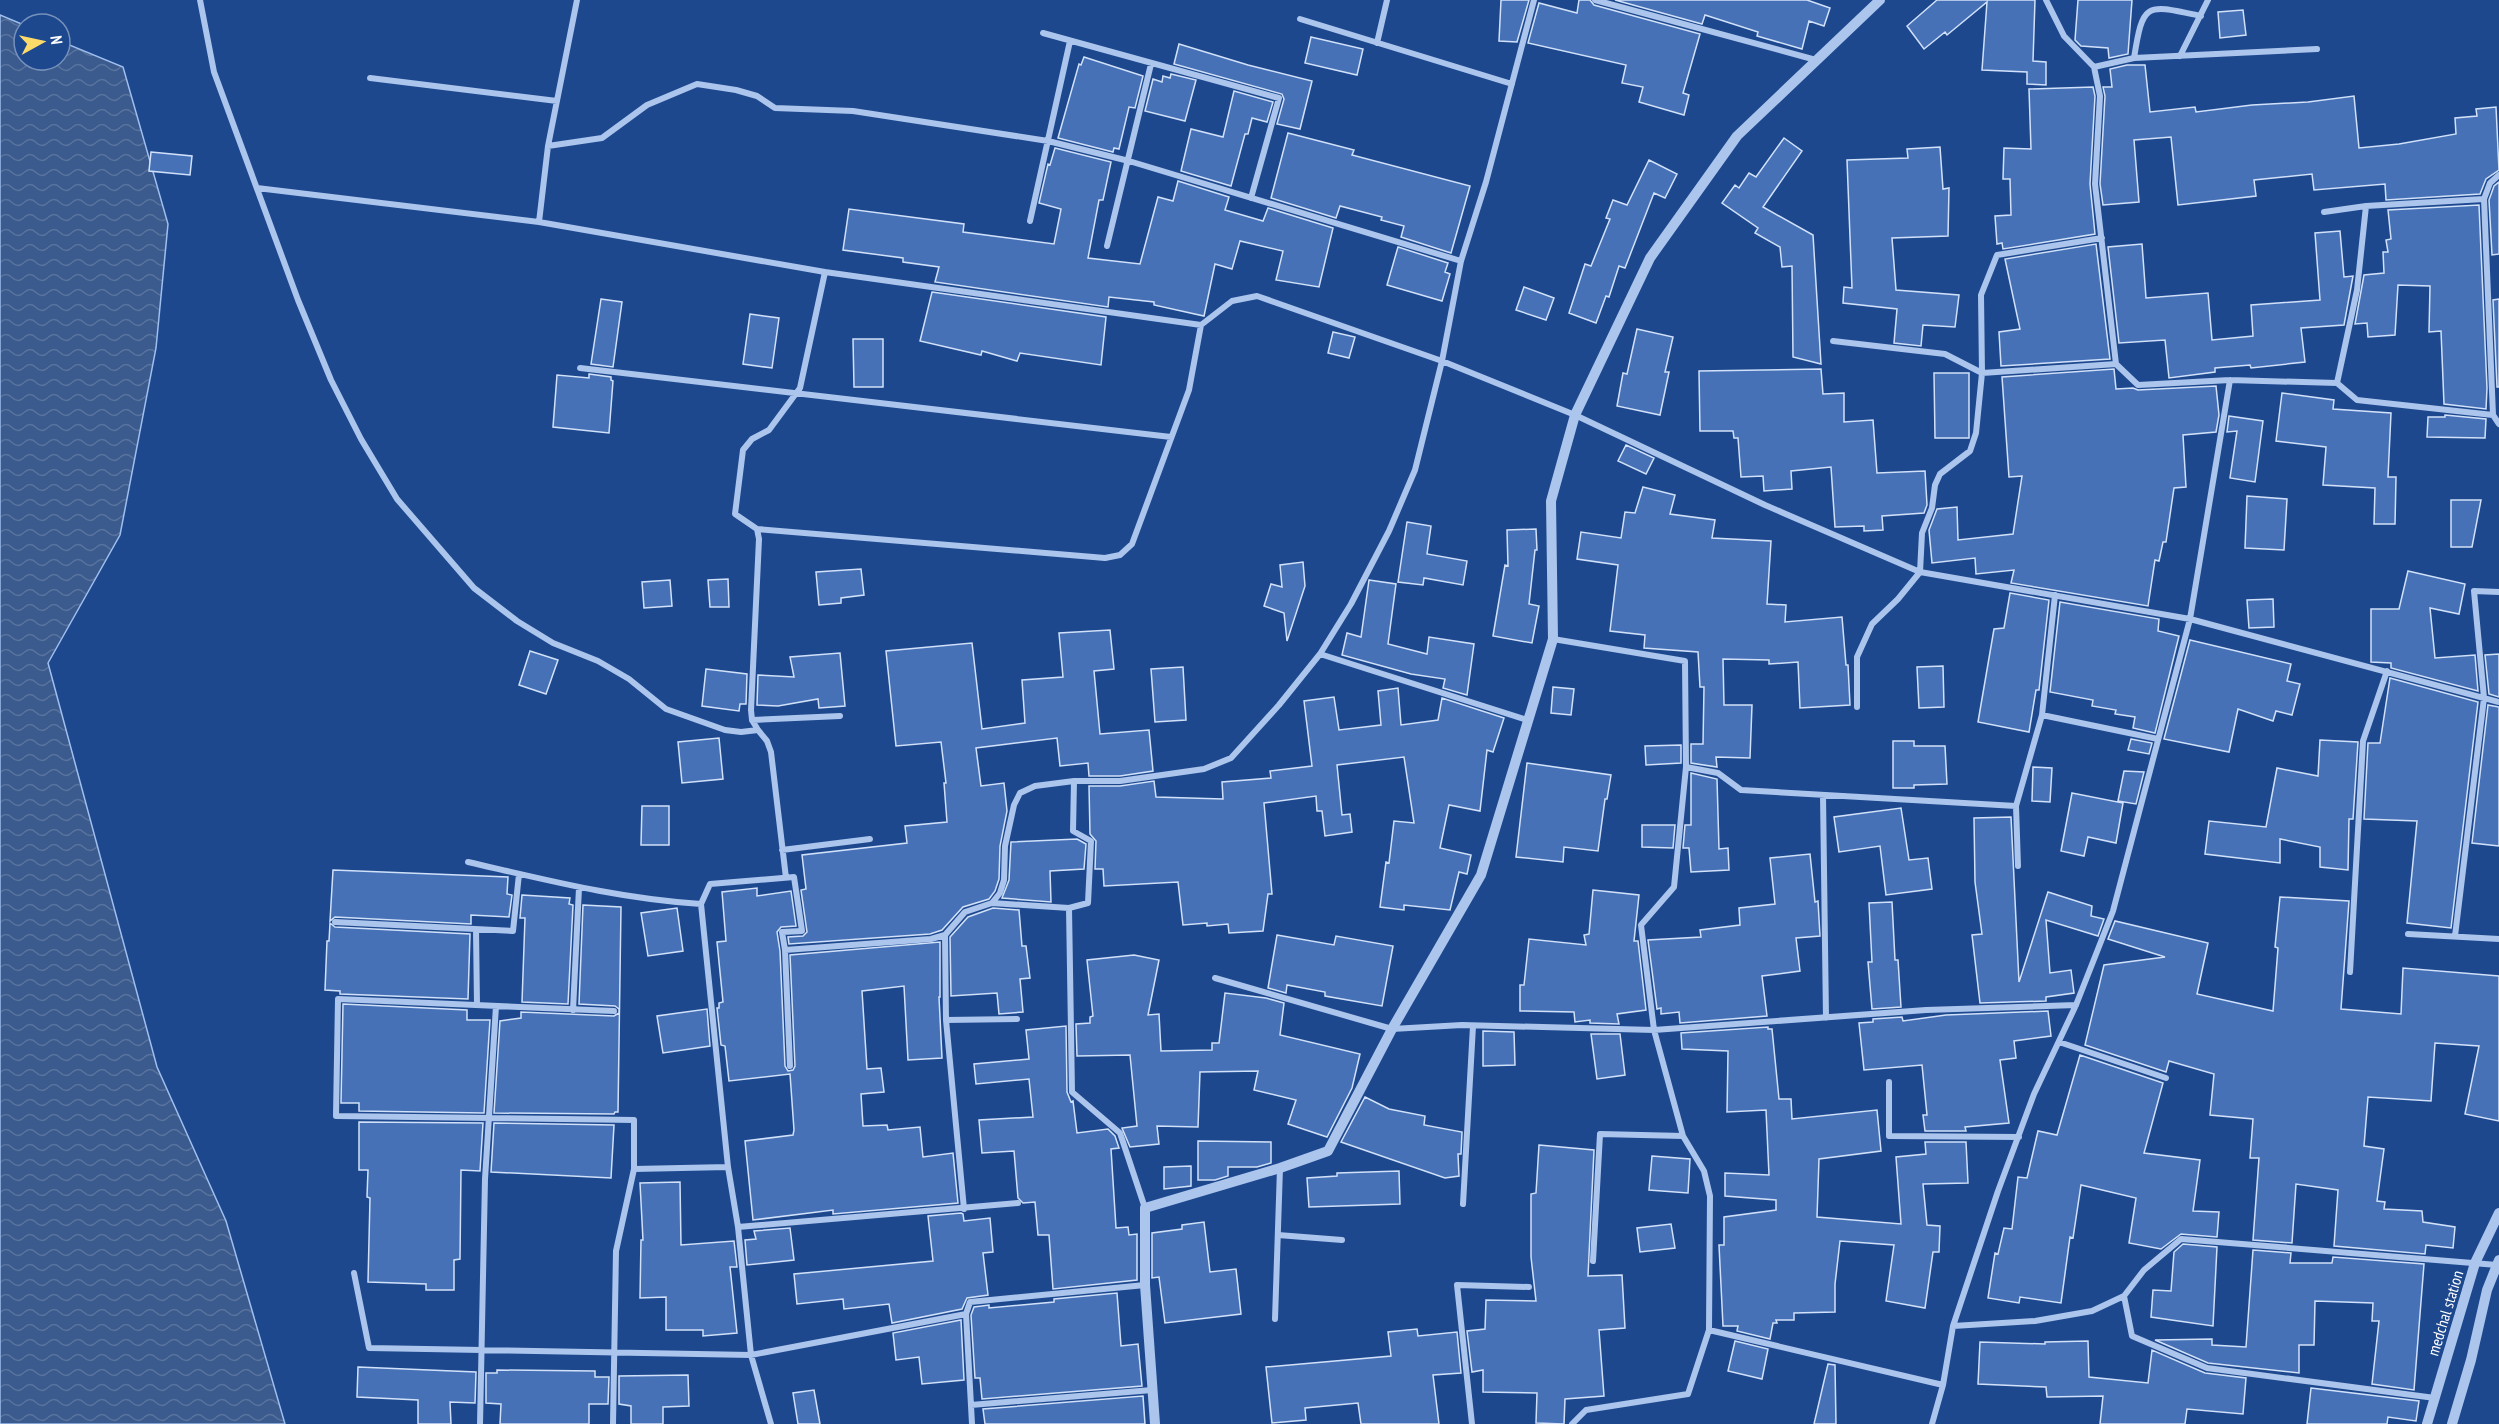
<svg xmlns="http://www.w3.org/2000/svg" width="2499" height="1424" font-family="'PT Sans Narrow',sans-serif">
<style>
.water{fill:url(#water-waves);stroke:#9fbfef;stroke-width:1.5}
.building{fill:#4671b6;stroke:#d1e1f9;stroke-width:1.5}
.lines{fill:none;stroke-linecap:round;stroke-linejoin:round}
.minor{stroke:#abc5ed;stroke-width:6}
.tertiary{stroke:#abc5ed;stroke-width:10}
.labels{text-anchor:middle;stroke-width:6;stroke-linejoin:round;paint-order:stroke}
.street-label{font-size:16px;fill:#fff;stroke:#1d488e}
</style>
<defs>
<pattern id="water-waves" width="16" height="10" patternUnits="userSpaceOnUse" patternTransform="scale(1.5)"><rect width="16" height="10" fill="#3b5a8d"/><path d="M0 5q4-4 8 0t8 0" fill="none" stroke="#58739e"/></pattern>
</defs>
<rect width="100%" height="100%" fill="#1d488e"/>
<!-- water -->
<path class="water" d="M0,15L24,25V60H60V41L123,67L168,224L156,348L120,535L48,663L157,1067L226,1221L285,1424H0Z"/>
<!-- building -->
<path class="building" d="M1501,0H1529L1517,42L1499,41Z
M1579,0H1590L1594,5L1700,34L1683,93L1689,95L1684,115L1639,102L1643,87L1622,83L1626,65L1528,43L1539,3L1577,13Z
M1615,0H1807L1830,8L1824,26L1809,21L1802,49L1757,36L1758,32L1705,15L1702,24Z
M1937,0H2035L2033,61L2046,62V85L2027,84V72L1982,70L1987,2L1947,35L1945,32L1924,49L1907,26Z
M2078,0H2132L2128,54L2109,58L2108,48L2081,46L2075,40Z
M2243,10L2246,35L2220,38L2218,12Z
M1311,37L1363,49L1357,75L1305,63Z
M1179,44L1248,65L1312,81L1300,129L1277,124L1284,99L1282,94L1174,64Z
M1084,57L1143,76L1135,108L1129,107L1119,149L1114,148L1113,152L1058,138L1079,64L1081,65Z
M2127,65H2145L2150,112L2195,107L2196,112L2252,105L2308,102L2354,96L2359,148L2399,144L2456,134L2455,118L2477,116L2476,109L2496,107L2499,170L2486,179L2480,194L2386,200L2385,184L2314,190L2312,174L2254,180L2256,196L2178,205L2171,137L2134,140L2139,202L2103,205L2100,184L2105,96L2103,87H2112L2110,69Z
M1171,74L1196,80L1185,121L1145,111L1153,79L1162,82L1163,76L1170,78Z
M2093,87L2095,96L2090,184L2095,234L2003,249L2002,243L1997,244L1995,216L2011,215L2010,179H2003L2004,148L2031,149L2029,89Z
M1234,91L1273,102L1267,122L1252,118L1248,134H1245L1231,186L1181,171L1191,129L1223,137Z
M1288,133L1354,150L1352,155L1470,186L1451,253L1401,237L1404,226L1381,220L1382,217L1340,206L1336,218L1271,198Z
M1784,138L1802,151L1763,207L1813,235L1821,364L1793,357L1792,266L1782,267L1780,247L1755,233L1758,228L1722,203L1735,185L1739,188L1749,173L1756,177Z
M1940,147L1943,189L1949,188L1948,236L1892,238L1896,290L1959,295L1955,327L1923,325L1921,346L1894,343L1897,309L1843,303L1844,287L1852,288L1847,160L1908,158L1907,149Z
M1055,148L1111,162L1103,200H1099L1088,258L1140,264L1158,197L1173,201L1178,181L1229,197L1225,210L1263,221L1268,208L1333,228L1319,287L1276,280L1283,251L1240,241L1232,269L1215,264L1204,316L1154,305V302L1109,297L1108,307L935,282L939,267L903,262V258L843,250L849,209L964,224L963,232L1054,244L1061,209L1039,203L1048,164L1050,165Z
M151,152L192,156L190,175L149,171Z
M1649,160L1677,174L1665,198L1654,193L1625,268L1619,266L1609,297L1606,296L1596,323L1569,313L1585,264L1591,266L1610,219L1606,218L1613,200L1627,205Z
M2499,182V254L2492,255L2489,200L2494,186Z
M2479,205L2487,388L2486,409L2444,404L2441,331L2429,332L2430,286L2398,285L2395,335L2368,337L2367,323L2355,324L2364,275L2384,273L2383,252H2388L2386,240L2391,239L2388,210Z
M2340,231L2344,277L2353,276L2344,325L2301,328L2305,362L2251,368L2250,365L2215,368V372L2169,378L2165,340L2119,343L2108,247L2142,244L2146,298L2208,293L2212,340L2253,336L2251,305L2320,300L2315,233Z
M2096,244L2110,359L2001,366L1999,332L2020,329L2005,259Z
M1398,247L1448,263L1445,272L1450,274L1442,301L1387,285Z
M1524,287L1554,298L1546,320L1516,310Z
M932,292L1106,317L1101,365L1020,353L1017,361L982,351L981,355L920,341Z
M601,299L622,302L613,367L591,364Z
M2499,299V387H2497L2493,300Z
M750,314L779,318L772,368L743,364Z
M1637,329L1673,337L1665,372H1669L1660,415L1617,406L1623,373L1627,374Z
M1333,332L1355,337L1349,358L1328,353Z
M853,339H883V387H854Z
M1821,369L1823,394L1844,393V422L1873,420L1877,473L1925,471L1927,505L1924,513L1882,516L1883,530L1864,531V526L1835,527L1831,467L1791,471L1792,489L1764,491L1763,476L1741,477L1738,438H1734L1733,431H1700L1699,371Z
M2114,369L2116,389L2133,388L2138,390L2216,386L2219,415L2216,432L2183,435L2186,487L2174,488L2166,542H2163L2159,561L2155,560L2148,606L2011,583L2014,570L1976,574L1975,558L1932,563L1929,530L1937,509L1957,507L1958,540L2013,534L2022,476L2009,477L2002,377Z
M1934,373H1969V438H1935Z
M589,374L611,377V380L613,381L609,433L553,427L557,375L589,378Z
M2282,393L2334,400L2333,409L2391,413L2388,477H2396L2395,524H2374L2375,488L2323,485L2326,447L2276,441Z
M2445,415L2486,419L2485,438L2427,437L2428,417H2445Z
M2229,416L2263,421L2255,482L2230,478L2237,431L2227,432Z
M1626,445L1654,458L1646,474L1618,461Z
M1643,487L1675,495L1670,514L1715,520L1712,538L1771,541L1767,604L1786,605L1785,622L1842,617L1846,665H1848L1850,705L1800,708L1798,662L1769,664V660L1723,659L1724,705H1752L1750,758L1716,757L1717,767L1691,763V744H1703L1704,687H1700L1698,652L1644,648L1645,635L1610,631L1618,565L1577,559L1581,532L1621,538L1625,512L1635,513Z
M2247,496L2287,499L2284,550L2245,548Z
M2451,500H2481L2472,547H2451Z
M1407,522L1431,526L1427,554L1467,561L1463,585L1424,578L1423,585L1398,582Z
M1536,529L1537,550H1535L1529,604L1539,606L1532,643L1493,636L1505,565L1508,566L1507,530Z
M1303,562L1305,586L1287,641L1284,613L1264,606L1271,584L1282,587L1280,565Z
M861,569L864,595L841,598V603L819,605L816,572Z
M2408,571L2465,584L2459,614L2430,608L2435,658L2475,655L2478,691L2391,668V663L2371,662V609H2399Z
M728,579L729,607H710L708,580Z
M670,580L672,606L644,608L642,582Z
M1369,580L1396,584L1388,644L1427,654L1429,637L1474,644L1467,695L1443,688L1445,679L1411,674L1342,655L1347,633L1361,637Z
M2010,593L2049,600L2039,690H2036L2029,732L1978,722L1994,629L2004,628Z
M2273,599L2274,627L2249,628L2247,600Z
M2060,602L2159,619L2158,631L2179,636L2155,733L2133,728L2135,717L2115,714L2116,710L2092,706L2093,700L2050,692Z
M1110,630L1114,669L1094,671L1100,734L1149,730L1153,771L1120,776H1089L1088,763L1060,766L1057,738L976,748L981,786L1004,783L1007,811L1000,846L999,879L995,891L989,899L963,907L942,930L930,934L789,944L788,937L803,936L807,932L801,890L806,889L802,855L907,843L905,826L947,822L944,783H946L941,742L896,746L886,651L972,643L982,729L1025,723L1022,680L1063,677L1059,633Z
M2190,640L2291,664L2287,681L2300,684L2292,715L2276,711L2273,721L2238,709L2229,752L2164,739Z
M530,651L558,660L546,694L519,685Z
M840,653L845,706L819,708L818,699L778,706L757,705L758,675L794,677L790,657Z
M2499,654V697L2489,694L2485,655Z
M1943,666L1944,707L1919,708L1917,667Z
M1183,667L1186,720L1155,722L1151,669Z
M706,669L747,674L746,704H740L739,711L702,706Z
M2390,678L2478,702L2451,928L2407,923L2417,821L2364,819L2368,743H2380Z
M1553,687L1574,689L1571,715L1551,713Z
M1398,688L1401,725L1438,720L1442,698L1504,718L1493,752L1487,750L1480,811L1449,805L1440,848L1471,855L1467,874L1459,872L1450,910L1404,905V910L1380,907L1386,862L1389,863L1394,821L1414,823L1404,757L1337,765L1342,815L1350,814L1352,832L1325,836L1322,811H1317L1316,796L1264,803L1272,894H1268L1263,931L1229,933L1228,924L1207,926V923L1183,925L1178,882L1104,886L1103,869H1095L1096,841L1090,834L1089,786H1120L1154,781L1156,797L1223,799L1222,782L1271,778L1270,771L1312,766L1304,701L1334,697L1339,730L1381,725L1378,691Z
M2488,705L2499,707V846L2472,843Z
M719,738L723,779L682,783L678,742Z
M2131,739L2152,743L2149,754L2128,750Z
M2320,740L2358,742L2353,819H2349L2348,870L2320,867V847L2280,839V863L2205,854L2209,821L2266,827L2277,768L2318,776Z
M1893,741H1914V746H1945L1947,784L1914,785V788H1893Z
M1681,745V763L1646,765L1645,746Z
M1527,763L1611,775L1607,799H1605L1598,851L1564,847L1563,862L1516,857Z
M2033,767L2052,768L2050,802L2032,801Z
M2124,771L2144,772L2136,804L2118,801Z
M1691,773L1717,779L1719,849L1728,848L1729,870L1691,872L1689,848H1683L1685,825H1691Z
M2072,793L2123,803L2116,843L2088,837L2084,856L2061,851Z
M642,806H669V845H641Z
M1901,808L1909,860L1928,858L1932,889L1886,895L1880,846L1839,852L1834,817Z
M2011,817L2019,982L2048,892L2092,906L2091,916L2104,919L2098,936L2046,920L2050,973L2071,970L2074,993L2046,997V1001L1980,1003L1972,935L1982,934L1975,882L1974,818Z
M1642,825H1675L1673,848L1642,847Z
M1077,839L1086,844L1084,869L1050,871L1051,902L1002,898L1009,880L1011,842Z
M1810,854L1815,902L1818,901L1820,936L1796,938L1800,971L1762,976L1767,1016L1680,1023L1679,1012L1661,1014V1008L1657,1009L1648,940L1701,937L1700,930L1740,925L1739,908L1775,904L1770,858Z
M333,870L508,877L507,894L512,895L509,917L471,915V924L335,917L330,921Z
M757,888V896L791,891L796,926L781,927L777,932L780,951L785,1066L788,1071L793,1070L795,1066L790,955L940,942V997H939L942,1058L908,1060L904,986L862,991L867,1069L881,1068L884,1092L861,1094L863,1126L887,1125L888,1130L920,1127L923,1157L953,1153L958,1203L833,1214V1210L753,1220L745,1141L793,1135L794,1130L790,1074L729,1081L725,1046L721,1045L717,1008H719V1003L723,1002L717,942L726,941L722,892Z
M1593,890L1639,895L1634,941H1638L1646,1010L1617,1014L1619,1024L1590,1023V1020L1575,1022L1574,1012L1520,1011V985H1524L1529,939L1586,945L1584,935L1589,934Z
M522,895L570,898L569,904L573,905L568,1004L522,1002L525,918H520Z
M2280,897L2349,901L2341,1009L2401,1014L2403,968L2499,976V1121L2465,1114L2479,1046L2435,1043L2431,1101L2368,1097L2364,1146L2384,1149L2377,1201L2385,1202L2384,1209L2422,1211L2423,1222L2455,1227L2453,1248L2426,1245L2425,1254L2334,1246L2338,1190L2296,1184L2292,1243L2253,1240L2259,1158H2250L2253,1119L2210,1115L2214,1074L2169,1061L2166,1072L2085,1045L2104,965L2165,957L2108,939L2115,921L2208,943L2197,994L2273,1011L2278,948L2275,947Z
M1892,902L1895,960H1898L1901,1007L1872,1009L1868,962H1872L1869,903Z
M583,905L621,907L618,1112H615L614,1114L494,1113L500,1021L521,1018V1012L614,1016L619,1013V1009L615,1006L579,1004Z
M677,908L683,951L648,956L641,913Z
M993,908L1019,910L1022,946H1026L1030,978L1020,979L1023,1012L999,1014L997,993L951,996L950,937L968,917Z
M330,923L335,927L470,934L468,999L340,994V991L325,990L327,941H329Z
M1277,935L1334,945L1336,936L1393,946L1382,1006L1325,996V992L1287,985L1286,993L1268,988Z
M1134,955L1159,960L1148,1015L1159,1014L1161,1051L1212,1050V1043H1219L1225,993L1266,998L1284,1003L1280,1035L1360,1054L1352,1088L1327,1137L1288,1124L1296,1100L1254,1090L1258,1071L1200,1072L1198,1127L1157,1126L1159,1144L1130,1147L1122,1128L1137,1126L1130,1055L1077,1056L1076,1024L1090,1023V1017L1093,1016L1087,960Z
M343,1004L467,1010V1020H490L484,1113L359,1111V1103H341Z
M707,1009L710,1046L663,1053L657,1016Z
M2048,1011L2051,1036L2014,1041L2016,1058L2000,1060L2009,1123L1965,1127L1966,1131H1925L1923,1115H1927L1922,1065L1864,1070L1859,1023L1873,1022V1019L1902,1017L1903,1021L1946,1015Z
M1066,1026L1067,1092L1071,1102L1073,1101L1077,1133L1108,1129L1115,1136L1119,1148L1111,1149L1116,1228L1128,1227L1129,1235L1137,1234V1280L1053,1289L1049,1235H1038L1035,1202L1023,1203L1018,1198L1014,1151L982,1153L979,1120L1033,1117L1029,1079L976,1084L974,1064L1029,1059L1026,1030Z
M1768,1027V1029H1772L1779,1099H1791L1792,1119L1877,1110L1881,1151L1819,1159L1817,1217L1901,1224L1896,1157L1926,1154L1925,1142H1966L1968,1183L1923,1184L1927,1225L1940,1226L1939,1252H1933L1925,1308L1886,1301L1894,1245L1840,1241L1835,1284V1312L1794,1313V1320H1776L1777,1323H1773L1770,1339L1737,1331L1738,1326H1723L1719,1245H1724V1217L1776,1210V1200L1725,1196V1173L1769,1175L1766,1110L1727,1112L1728,1051L1682,1049L1681,1033Z
M1483,1031L1514,1032L1515,1065L1483,1066Z
M1591,1034H1620L1625,1075L1597,1079Z
M2080,1055L2163,1083L2144,1153L2200,1160L2193,1211L2219,1212L2217,1237L2181,1234L2161,1249L2129,1243L2136,1198L2081,1185L2073,1238L2070,1237L2061,1303L2020,1297L2019,1303L1988,1298L1995,1253L1998,1254L2004,1228L2012,1229L2018,1177L2027,1178L2038,1131L2057,1135Z
M1365,1097L1389,1109L1425,1116L1424,1125L1462,1132L1461,1154H1458L1459,1176L1445,1178L1341,1142Z
M359,1122L483,1123L480,1171L461,1170L460,1259L454,1260V1290H426V1284L368,1282L370,1198L367,1197L368,1170H359Z
M494,1123L614,1125L611,1178L491,1172Z
M1198,1141L1271,1142V1163L1257,1167H1228V1176L1215,1180H1198Z
M1539,1145L1594,1150L1588,1276L1622,1275L1625,1328L1599,1330L1604,1396L1565,1399L1564,1424L1536,1423L1537,1393L1483,1392V1370L1472,1372L1467,1331L1485,1329L1486,1300L1536,1301L1531,1257V1194L1536,1193Z
M1652,1156L1690,1159L1688,1193L1649,1190Z
M1191,1166V1186L1164,1189V1167Z
M1399,1171L1400,1204L1309,1207L1307,1178L1337,1176V1173Z
M680,1182L681,1245L734,1241L737,1267H730L737,1333L703,1336V1330H666V1297L640,1298L641,1240H643L640,1183Z
M961,1213L963,1214L964,1221L990,1218L993,1252L983,1253L988,1295L967,1298L962,1309L892,1323L889,1304L844,1309L843,1299L797,1304L794,1274L933,1261L928,1216Z
M1204,1222L1210,1272L1236,1269L1241,1314L1165,1323L1159,1277L1152,1278V1233L1182,1229V1225Z
M1671,1224L1675,1248L1640,1252L1637,1228Z
M790,1228L794,1260L747,1265L745,1240L756,1239L754,1231Z
M2183,1244L2217,1247L2213,1326L2151,1317L2153,1290L2171,1291L2174,1252Z
M2253,1250L2291,1253L2290,1263H2332L2333,1257L2424,1264L2414,1390L2372,1384L2379,1321H2372L2373,1303L2315,1301L2314,1345H2299V1373L2208,1363L2155,1340L2212,1339V1345L2246,1347Z
M1117,1293L1121,1346L1138,1344L1142,1386L982,1399L980,1378H975L971,1315L974,1307L989,1305V1308L1054,1302V1299Z
M961,1320L964,1380L922,1384L919,1357L896,1360L893,1333Z
M1417,1329L1418,1336L1457,1332L1461,1373L1433,1375L1439,1424H1361L1358,1403L1305,1408L1306,1420L1272,1423L1266,1367L1391,1356L1388,1332Z
M1735,1341L1768,1349L1762,1379L1728,1371Z
M2088,1341L2089,1377L2148,1383L2152,1350L2205,1373L2246,1378L2243,1414L2187,1409L2185,1424H2100L2103,1396L2047,1397L2046,1387L1978,1384L1980,1342L2045,1344V1342Z
M1828,1364L1835,1365L1836,1424H1814Z
M358,1367L476,1372L475,1403L450,1402L451,1424H418V1400L357,1397Z
M497,1370L595,1371V1377H609L608,1404H589V1424H500L501,1404L486,1403V1373H497Z
M688,1375L689,1406L663,1407V1424H631V1406L619,1404V1376Z
M2311,1388L2419,1401L2416,1421L2388,1417L2387,1424H2307Z
M814,1390L820,1424H798L793,1393Z
M1143,1396L1145,1424H985L983,1409Z"/>
<g class="lines">
<!-- minor -->
<path class="minor" d="M200,0L214,72L298,300L331,380L361,439L397,499L474,588L517,621L553,643L598,661L629,679L666,709L725,730L741,732L758,730L752,720L751,710L759,539L757,529L735,514L743,450L752,439L769,430L800,388L825,272L1201,325
M577,0L548,146L539,222L825,272
M1595,0L1816,60
M2046,0L2064,36L2094,67L2100,96L2095,184L2116,364L2138,385L2230,380L2337,383L2357,400L2493,415L2499,424
M1300,19L1512,84
M1043,33L1279,98L1251,198
M1377,43L1387,0
M2180,56L2208,0
M2134,58L2317,49
M2094,67L2134,58C2143,1 2146,4 2201,16
M370,78L557,101
M548,146L602,138L647,105L697,84L736,90L757,96L775,108L853,111L1048,141L1129,161L1461,261
M257,188L539,222
M2484,199L2493,415
M2324,212L2366,206L2484,199L2490,183L2499,175
M1030,221L1070,41
M1107,246L1151,64
M1833,341L1945,354L1982,373L2116,364
M580,368L1171,437
M2337,383L2357,290L2366,206
M757,529L1105,558L1120,555L1132,544L1189,390L1201,325L1232,301L1257,296L1442,361L1575,415L1765,505L1920,572L2190,619L2499,702
M1553,639L1685,661L1686,767L1674,887L1641,925L1654,1030L1683,1136L1704,1171L1710,1196L1709,1330
M1320,654L1527,720
M1857,707V657L1872,624L1898,599L1920,572L1922,533L1932,508L1935,485L1940,474L1970,451L1976,433L1982,373L1981,295L1997,255L2102,238
M2042,715L2055,595
M752,720L840,716
M758,730L767,741L771,752L786,878
M1686,767L1718,773L1741,790L2016,806
M1074,781L1073,831L1091,841L1088,903L1069,908L1072,1092L1120,1133L1145,1208
M1823,795L1826,1018
M782,850L870,839
M468,862C547,880 620,899 701,904
M2018,866L2016,806L2042,715L2158,739
M992,903L1069,908
M335,922L513,931L519,874
M476,930L477,1005
M2408,934L2499,939
M945,935L946,1020L964,1209
M2455,936L2484,698L2474,591L2499,592
M785,950L931,939L945,935L965,912L992,903L1000,893L1004,880L1005,846L1014,805L1020,793L1035,786L1074,781H1120L1204,769L1231,758L1279,705L1320,654L1351,604L1389,531L1415,470L1442,361L1461,261L1486,182L1534,0
M2350,972L2363,741L2387,671
M1215,978L1392,1029L1462,1025L1654,1030L1926,1010L2076,1005
M573,1010L579,888
M946,1020L1017,1019
M2059,1042L2166,1078
M1889,1082V1136L2019,1137
M634,1169L728,1167
M1463,1204L1473,1026
M738,1227L1018,1203
M1278,1235L1342,1240
M1593,1261L1600,1134L1683,1136
M354,1273L369,1348L751,1355L966,1314
M2124,1296L2132,1336L2207,1368L2435,1398
M1275,1319L1280,1168
M1953,1326L2035,1321L2092,1311L2124,1296L2144,1270L2181,1239L2497,1265
M971,1405L1152,1390
M480,1424L485,1179L496,1006
M613,1424L616,1251L634,1169V1120L336,1116L338,999L614,1011
M771,1424L751,1355L738,1227L728,1167L701,904L710,884L794,877L802,931L782,932L785,950L790,1066
M972,1424L966,1314L970,1302L1145,1285
M1472,1424L1457,1285L1529,1287
M1572,1424L1586,1410L1688,1394L1709,1330L1943,1385
M1932,1424L1943,1385L1953,1326L1998,1191L2034,1094L2076,1005L2113,911L2190,619L2230,380"/>
<!-- tertiary -->
<path class="tertiary" d="M1155,1424L1145,1285V1208L1280,1168L1328,1151L1392,1029L1481,875L1553,639L1551,501L1575,415L1650,258L1737,136L1880,0
M2427,1424L2475,1263L2499,1213
M2452,1424L2471,1360L2487,1290L2499,1260"/>
</g>
<g class="labels">
<!-- street labels -->
<g class="street-label">
<text transform="translate(2445 1313) rotate(-73)" y="6">medchal station</text>
</g>
</g>
<!-- north arrow -->
<g transform="translate(42 42) rotate(82)"><circle r="28" fill="#1d488e" stroke="#7791bb" stroke-width="1.5"/>
<path d="M0-4.5L10 22L0 15L-10 22Z" fill="#fcda6a"/>
<text y="-9" font-size="16" font-weight="bold" text-anchor="middle" fill="#ffffff">N</text>
</g>
</svg>
